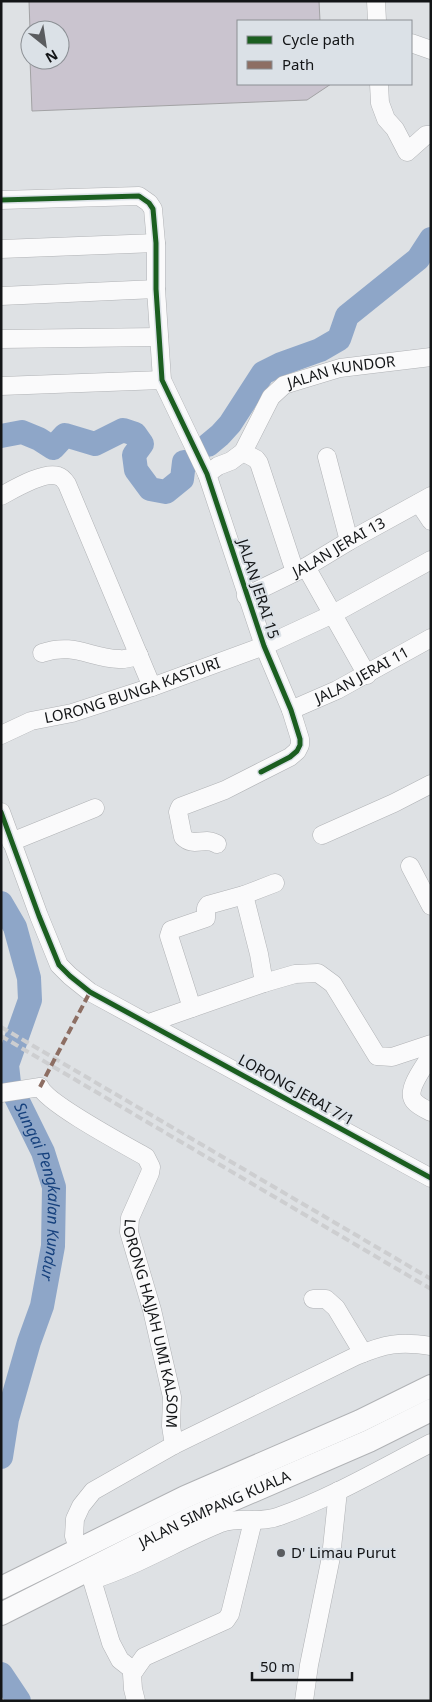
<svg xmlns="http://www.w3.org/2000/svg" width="432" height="1702" font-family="'Noto Sans',sans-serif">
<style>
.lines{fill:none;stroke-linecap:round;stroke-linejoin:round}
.river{stroke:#8ea6c8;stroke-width:24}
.building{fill:#cac4cf;stroke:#a2a2a4}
.minor-casing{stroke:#b0b2b5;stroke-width:19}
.major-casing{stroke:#b0b2b5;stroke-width:24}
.minor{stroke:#fafafb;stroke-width:18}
.major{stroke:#fafafb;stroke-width:22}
.rail{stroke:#cdced0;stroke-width:4;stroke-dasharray:8 4;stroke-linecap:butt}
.quiet{stroke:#8d6e63;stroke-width:4;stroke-dasharray:8 4;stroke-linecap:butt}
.cycleway-casing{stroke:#dbe1e7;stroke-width:8}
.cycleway{stroke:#1b5e20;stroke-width:5}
.poi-dot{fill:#5a5c5f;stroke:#dbe1e7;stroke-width:2}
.labels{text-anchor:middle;stroke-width:4.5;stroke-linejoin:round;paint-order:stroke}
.street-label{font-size:15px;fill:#131517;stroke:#dbe1e7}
.poi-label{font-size:15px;fill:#131517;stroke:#dbe1e7;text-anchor:start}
.water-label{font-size:16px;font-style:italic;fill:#16417d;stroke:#dbe1e7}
</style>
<rect width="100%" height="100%" fill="#dee1e4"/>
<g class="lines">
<!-- river -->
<g class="river">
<path d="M1,436L22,432L39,439L53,448L65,435L95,444L123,430L135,434L142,444L134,455L136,470L150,489L166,492L182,479L184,462"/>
<path d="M208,445L220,435L230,424L263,373L281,364L320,350L339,339L347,316L418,259L431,239"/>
<path id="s1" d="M1,903L15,927L29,978L30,1000L7,1065L9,1083L43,1152L54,1187L53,1246L42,1306L29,1342L7,1419L1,1457"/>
<path d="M1,1674L19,1701"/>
</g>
</g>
<!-- building -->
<path class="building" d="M29,1H319L320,21H238V84H331L307,100L32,111L30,60H60V30H30Z"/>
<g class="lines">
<!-- minor casing -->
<g class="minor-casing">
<g id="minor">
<path d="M376,1L377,21"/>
<path d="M411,43L431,50"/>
<path d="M379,84L380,103L386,119L395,129L407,152L426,135H431"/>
<path d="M1,200L139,196L149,203L153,209L156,243V289L162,380L207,474L264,646L291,710L300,739V745L297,751L290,757L225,790L180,807L178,812L183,837C194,848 205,836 217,844"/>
<path d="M1,249L156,243"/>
<path d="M1,296L156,289"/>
<path d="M1,339L159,337"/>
<path d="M1,386L162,380"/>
<path d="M243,452L256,459L259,463L295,572"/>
<path d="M327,457L349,541"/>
<path id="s2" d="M207,474L218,466L231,461L243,452L271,397L284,385L340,368L431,357"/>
<path d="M1,496C14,489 44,471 58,476C62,477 65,481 67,484L152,687"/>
<path d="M419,503L431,521"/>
<path d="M306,567L367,675"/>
<path id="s3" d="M246,596L306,567L349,541L431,496"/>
<path d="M42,653C74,642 90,658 119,659C126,660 133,657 139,655"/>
<path id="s4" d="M291,710L337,690L431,638"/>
<path id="s5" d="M1,735L31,721L72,713L152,687L264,646L333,614L431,560"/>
<path d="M1,812L39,916L59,965L70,976L90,992L431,1178"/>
<path d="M322,835L394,803L431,784"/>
<path d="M11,842L95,808"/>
<path d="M410,866L431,906"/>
<path d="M244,895L259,954L264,983"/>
<path d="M192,1008L169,936L171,930L206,918V908L208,905L244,895L275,883"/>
<path d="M149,1023L264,983L295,974L318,973L333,984L377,1056L392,1057L431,1044"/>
<path d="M431,1055C425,1066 405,1090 414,1101C418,1106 425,1109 431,1112"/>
<path id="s6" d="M1,1093L40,1087C48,1104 125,1145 146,1157L151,1167L150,1173L130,1218L129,1232L152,1310L172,1397L171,1426L174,1445"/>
<path d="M313,1299H326L336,1308L363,1353"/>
<path d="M79,1551L74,1536L75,1519L81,1506L93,1491L174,1445L356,1356C385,1344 399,1341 431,1346"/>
<path d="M92,1580C137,1566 177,1541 221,1523C240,1516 261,1524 280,1516C333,1497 382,1468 431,1443"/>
<path d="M92,1580L111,1643L120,1660L134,1671"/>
<path d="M136,1701L133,1689L132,1674L144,1657L226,1620L230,1614L253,1521"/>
<path d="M304,1701L309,1665L331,1557L338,1491"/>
</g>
</g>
<!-- major casing -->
<g class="major-casing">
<g id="major">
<path d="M1,1588L185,1497L360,1421L431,1386"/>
<path id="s7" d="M1,1614L193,1517L369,1441L431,1410"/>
</g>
</g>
<!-- minor -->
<use href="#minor" class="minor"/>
<!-- major -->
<use href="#major" class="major"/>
<!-- rail -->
<path class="rail" d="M1,1027L431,1279
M1,1036L431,1289"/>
<!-- quiet -->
<path class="quiet" d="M40,1087L90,992"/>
<!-- cycleway casing -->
<g class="cycleway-casing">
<path id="cycleway" d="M1,200L139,196L149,203L153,209L156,243V289L162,380L207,474L264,646L291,710L300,739V745L297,751L290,757L261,772
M1,812L39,916L59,965L70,976L90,992L431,1178"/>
</g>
<!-- cycleway -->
<use href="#cycleway" class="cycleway"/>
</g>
<!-- markers -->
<circle class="poi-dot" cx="281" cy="1553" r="5"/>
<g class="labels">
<!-- street labels -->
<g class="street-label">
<text dy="5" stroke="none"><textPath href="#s2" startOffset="181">JALAN KUNDOR</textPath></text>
<text dy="5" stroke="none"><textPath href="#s3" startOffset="105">JALAN JERAI 13</textPath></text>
<text transform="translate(258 589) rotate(72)" y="5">JALAN JERAI 15</text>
<text dy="5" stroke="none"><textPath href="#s4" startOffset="79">JALAN JERAI 11</textPath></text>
<text dy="5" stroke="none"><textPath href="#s5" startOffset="139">LORONG BUNGA KASTURI</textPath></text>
<text transform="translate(296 1090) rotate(29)" y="5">LORONG JERAI 7/1</text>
<text dy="5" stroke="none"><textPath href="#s6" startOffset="342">LORONG HAJJAH UMI KALSOM</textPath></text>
<text dy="5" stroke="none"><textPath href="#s7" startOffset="238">JALAN SIMPANG KUALA</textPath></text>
</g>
<!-- poi labels -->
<g class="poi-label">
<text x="291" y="1558">D' Limau Purut</text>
</g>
<!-- water labels -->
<g class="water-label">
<text dy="6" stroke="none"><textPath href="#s1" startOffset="305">Sungai Pengkalan Kundur</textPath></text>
</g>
</g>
<!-- border -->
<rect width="432" height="1702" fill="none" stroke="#131517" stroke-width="5"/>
<!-- legend -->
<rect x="237" y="20" width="175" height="65" fill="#dbe1e7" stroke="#8b8f94"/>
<rect x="247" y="36" width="25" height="8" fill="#1b5e20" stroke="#8b8f94"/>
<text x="282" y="45" font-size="15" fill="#131517">Cycle path</text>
<rect x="247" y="61" width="25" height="8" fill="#8d6e63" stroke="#8b8f94"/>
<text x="282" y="70" font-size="15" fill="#131517">Path</text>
<!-- north arrow -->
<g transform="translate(45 45) rotate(150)"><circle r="24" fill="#dbe1e7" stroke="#8b8f94"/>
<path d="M0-4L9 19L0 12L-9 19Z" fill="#5a5c5f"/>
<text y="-8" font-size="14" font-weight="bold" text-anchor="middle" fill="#131517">N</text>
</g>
<!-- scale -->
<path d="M252 1672v8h100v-8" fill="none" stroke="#131517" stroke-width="2.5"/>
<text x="260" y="1672" font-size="15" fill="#131517" stroke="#dbe1e7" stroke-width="4" paint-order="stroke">50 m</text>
</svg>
